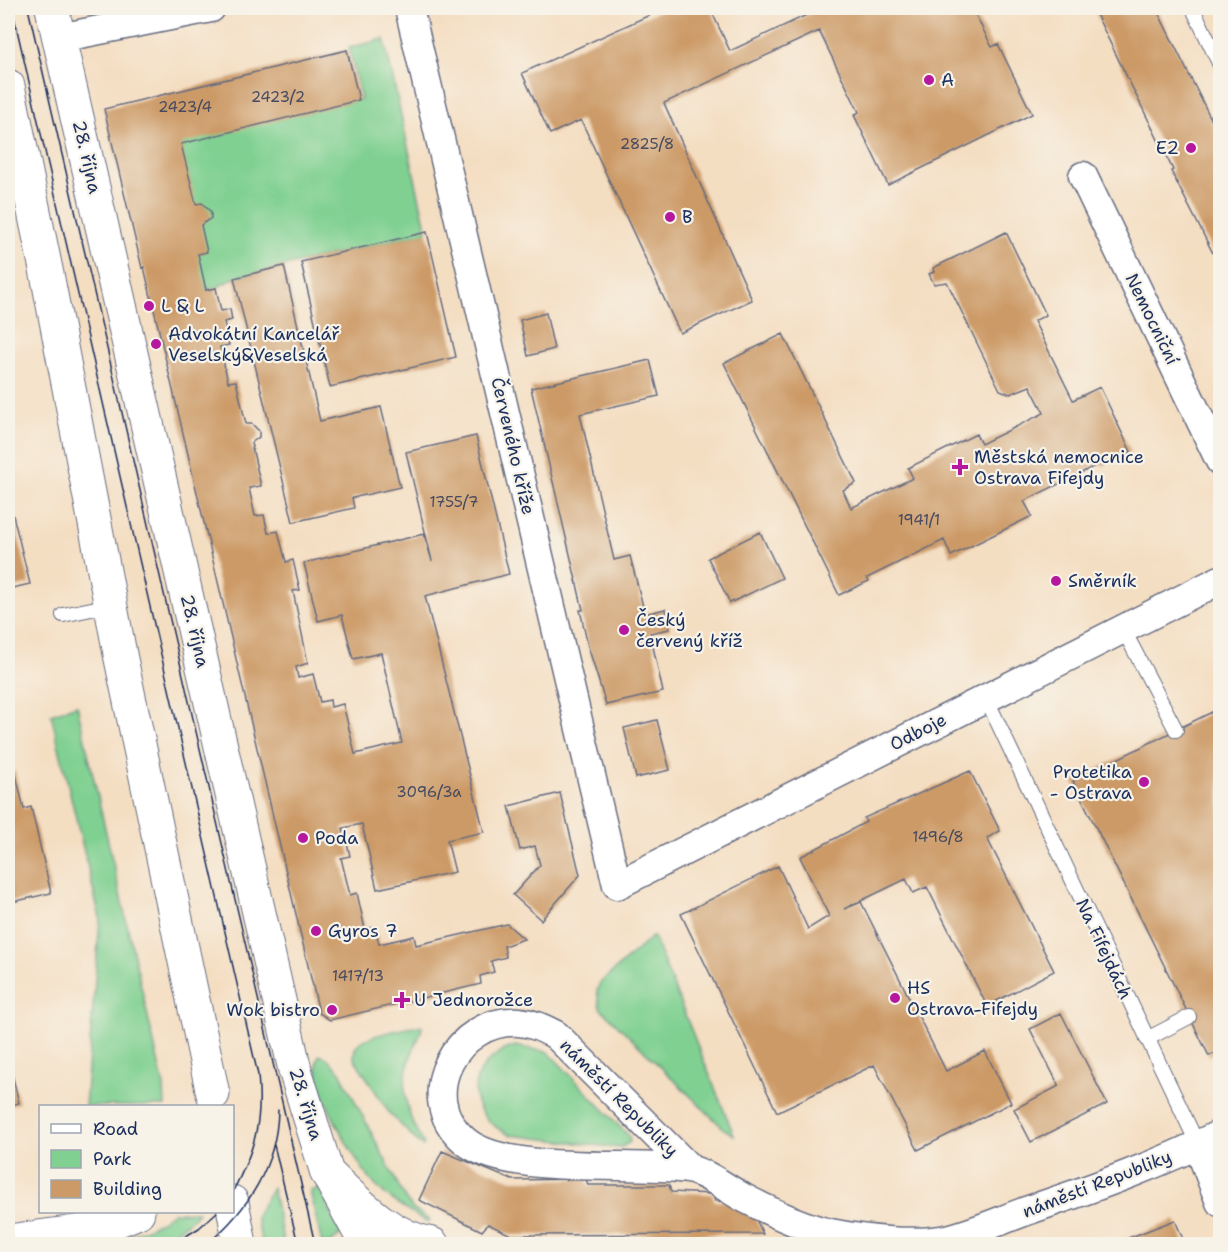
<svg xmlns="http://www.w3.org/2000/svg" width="1228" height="1252" font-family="'Shantell Sans',sans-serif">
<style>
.green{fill:#7fd091;stroke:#4d8078;stroke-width:1.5}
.building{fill:#cc9a66}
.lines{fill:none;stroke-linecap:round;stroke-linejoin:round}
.service-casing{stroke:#676c81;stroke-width:16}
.minor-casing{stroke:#676c81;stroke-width:31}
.tertiary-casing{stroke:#676c81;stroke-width:35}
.secondary-casing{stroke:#676c81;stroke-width:35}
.trunk-casing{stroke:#676c81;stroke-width:35}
.service{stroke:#fff;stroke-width:14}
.minor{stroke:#fff;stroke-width:28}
.tertiary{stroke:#fff;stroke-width:33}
.secondary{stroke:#fff;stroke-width:33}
.trunk{stroke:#fff;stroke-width:33}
.tram{stroke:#1b2f5e;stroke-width:1.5}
.poi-dot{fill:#b5179e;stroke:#f7f3e8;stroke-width:2}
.labels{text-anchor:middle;stroke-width:4.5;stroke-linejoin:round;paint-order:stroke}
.number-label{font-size:15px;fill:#474a60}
.poi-label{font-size:18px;fill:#1b2f5e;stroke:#f7f3e8;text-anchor:start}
.street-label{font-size:18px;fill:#1b2f5e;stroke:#f7f3e8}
</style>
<rect width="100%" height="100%" fill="#f7f3e8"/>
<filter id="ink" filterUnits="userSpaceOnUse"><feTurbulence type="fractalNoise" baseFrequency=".0167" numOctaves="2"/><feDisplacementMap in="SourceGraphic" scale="12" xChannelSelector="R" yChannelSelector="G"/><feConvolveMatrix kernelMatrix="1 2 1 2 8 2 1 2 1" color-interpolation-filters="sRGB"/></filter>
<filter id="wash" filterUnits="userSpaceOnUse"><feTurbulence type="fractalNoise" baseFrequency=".008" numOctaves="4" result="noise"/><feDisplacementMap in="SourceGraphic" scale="24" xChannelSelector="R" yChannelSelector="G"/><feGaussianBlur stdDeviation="1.35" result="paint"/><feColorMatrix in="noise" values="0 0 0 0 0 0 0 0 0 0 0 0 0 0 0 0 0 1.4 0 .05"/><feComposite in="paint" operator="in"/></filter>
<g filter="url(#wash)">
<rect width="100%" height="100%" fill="#f4dec2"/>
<!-- green -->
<path class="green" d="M384,39L427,232L234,278L216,288L204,290L196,255L204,252L179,143L361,99L349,48Z
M77,705L164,1087L165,1106H85L100,918L51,714Z
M653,936L734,1135L724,1129L600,1008L597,991L600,983Z
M422,1026C422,1035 415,1044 412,1053C399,1086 405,1114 424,1144L423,1147L390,1114L354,1058C354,1053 354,1048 358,1044C366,1036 409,1027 422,1026Z
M515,1046L548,1052L629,1136L630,1142L620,1148L510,1135C461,1113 464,1063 515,1046Z
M319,1055L327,1058L340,1072L406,1200L414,1210L430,1220L427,1222C409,1212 393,1202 378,1188C358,1169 307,1081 319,1055Z
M272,1188L284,1244H262L256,1216Z
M320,1188L341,1235L329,1244H322L310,1191Z
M173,1212H198C188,1227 159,1242 141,1244C124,1247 106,1244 89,1244C120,1239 148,1233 173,1212Z"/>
<g id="blocks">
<!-- building -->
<path class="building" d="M665,8H710L730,51L811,13L808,8H972L992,47L998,44L1032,114L888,185L854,115L859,112L819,31L664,103L752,300L680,333L581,120L550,134L522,73Z
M1093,8H1166L1158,12L1214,125L1220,121V267L1171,171L1173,170Z
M347,50L359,100L181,144L196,204L202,203L211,212V218L201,225L207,252L198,254L206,290L216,288L221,311L230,309L232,320L224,322L229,345L220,347L228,382L236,381L246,424H252L259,431V437L251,443L261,486L249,488L255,516L264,515L268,533L278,531L286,562L293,560L300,590L293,591L308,663L296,667L298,678L313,674L320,702L330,700L331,707L343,704L355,754L402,743L381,653L353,659L342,615L318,621L304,563L424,534L432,561L406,452L476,436L509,574L425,596L484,832L447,840L455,872L377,889L362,824L343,828L350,856L341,858L350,895L357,893L365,929L375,927L379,944L414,936L416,945L507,924L524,939L504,946L506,957L491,961L494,972L480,976L481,984L330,1020L319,1013L318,1008L144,267L142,268L104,109Z
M427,232L456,357L330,387L301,262Z
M1006,232L1046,315L1034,321L1073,400L1100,387L1131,452L1102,466L1101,463L1024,501L1032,516L951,556L944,540L867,578L869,581L839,595L724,363L783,334L856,483L843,490L851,508L913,478L908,468L976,434L981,444L1044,413L1030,386L1010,394L1000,390L947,282L934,284L929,274L934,272L933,268Z
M284,266L320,421L381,407L400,487L352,498L354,508L293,522L234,278Z
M546,313L554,349L528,356L520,320Z
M650,360L659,396L580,414L614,560L630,556L645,614L665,609L670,629L650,633L663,692L606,705L588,646L580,610H583L531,388Z
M8,495L30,584L8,589Z
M760,532L782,578L730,603L708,558Z
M1220,708V1051L1209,1056L1073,781Z
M657,720L670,770L636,778L624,728Z
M15,771L24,809L31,807L51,893L8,903V773Z
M970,771L1000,831L987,838L1054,971L987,1006L927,887L913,893L906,879L844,909L861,902L946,1071L985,1051L1011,1103L918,1150L874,1065L777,1112L681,914L778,866L808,929L829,916L800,857L866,822L864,818Z
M560,793L580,875L541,920L513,895L540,865L535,846L520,850L509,806Z
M1061,1013L1107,1104L1031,1142L1014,1109L1059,1086L1030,1029Z
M8,1057L19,1103L8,1106Z
M442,1151L512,1180L586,1179L588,1185H669L671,1192L712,1194L715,1201L733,1202L752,1211L763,1234L511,1235L488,1224L482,1231L419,1200Z
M1175,1220L1185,1244H1113Z"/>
</g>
</g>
<g filter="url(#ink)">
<use href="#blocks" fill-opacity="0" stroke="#676c81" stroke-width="1.5"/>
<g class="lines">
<!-- service casing -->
<g class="service-casing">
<path id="service" d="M1196,8L1195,13L1220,65
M63,615L110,605
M1123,629L1176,730
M986,698L1198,1145
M1147,1039L1189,1017"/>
</g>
<!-- minor casing -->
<g class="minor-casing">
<path id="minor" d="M409,8L617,885L1220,580
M59,38L211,8
M1083,176L1220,461
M1198,1145L1220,1202
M690,1169L556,1035C544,1029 533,1023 519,1022C457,1018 413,1096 464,1140C504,1176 633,1161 687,1169C707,1172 728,1190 746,1199C771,1212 803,1227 830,1233C864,1240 918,1246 951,1238C978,1231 1006,1218 1032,1209C1096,1187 1160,1164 1220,1134"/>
</g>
<!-- tertiary casing -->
<g class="tertiary-casing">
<path id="tertiary" d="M331,1180L366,1244
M232,1202L240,1244
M8,1241L97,1229L138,1212"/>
</g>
<!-- secondary casing -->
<g class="secondary-casing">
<path id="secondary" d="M52,8L295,1070L327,1173
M8,86L48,279L121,659L213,1094"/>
</g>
<!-- trunk casing -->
<g class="trunk-casing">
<path id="trunk" d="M327,1173C358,1202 388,1236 432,1244"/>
</g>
<!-- service -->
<use href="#service" class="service"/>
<!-- minor -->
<use href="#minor" class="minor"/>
<!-- tertiary -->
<use href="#tertiary" class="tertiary"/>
<!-- secondary -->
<use href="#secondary" class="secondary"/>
<!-- trunk -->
<use href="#trunk" class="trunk"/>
<!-- tram -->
<path class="tram" d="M12,8L258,1075C263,1123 254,1151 232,1193
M28,8L315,1244
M274,1145L298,1244
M173,1244L199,1228L217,1212
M207,1244C248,1210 277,1165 278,1110"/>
</g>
</g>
<!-- markers -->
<g class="poi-dot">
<circle cx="929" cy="80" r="6"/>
<circle cx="1191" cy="148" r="6"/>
<circle cx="670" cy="217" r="6"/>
<circle cx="149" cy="306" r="6"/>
<circle cx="156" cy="344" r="6"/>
<path d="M957 458h6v6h6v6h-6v6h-6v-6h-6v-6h6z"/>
<circle cx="1056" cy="581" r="6"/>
<circle cx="624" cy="630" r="6"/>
<circle cx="1144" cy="782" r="6"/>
<circle cx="303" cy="838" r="6"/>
<circle cx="316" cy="931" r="6"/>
<circle cx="895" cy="998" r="6"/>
<path d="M399 991h6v6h6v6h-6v6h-6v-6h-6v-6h6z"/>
<circle cx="332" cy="1010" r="6"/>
</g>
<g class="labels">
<!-- number labels -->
<g class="number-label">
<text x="278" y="102">2423/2</text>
<text x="185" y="112">2423/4</text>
<text x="647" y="149">2825/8</text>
<text x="454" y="507">1755/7</text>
<text x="919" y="525">1941/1</text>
<text x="429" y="797">3096/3a</text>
<text x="938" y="842">1496/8</text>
<text x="358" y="981">1417/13</text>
</g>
<!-- poi labels -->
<g class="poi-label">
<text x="941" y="86">A</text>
<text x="1179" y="154" text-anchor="end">E2</text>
<text x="682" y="223">B</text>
<text x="161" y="312">L &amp; L</text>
<text x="168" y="340">Advokátní Kancelář<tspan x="168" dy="21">Veselský&amp;Veselská</tspan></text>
<text x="974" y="463">Městská nemocnice<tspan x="974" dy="21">Ostrava Fifejdy</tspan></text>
<text x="1068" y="587">Směrník</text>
<text x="636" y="626">Český<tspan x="636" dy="21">červený kříž</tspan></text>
<text x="1132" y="778" text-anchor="end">Protetika<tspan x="1132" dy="21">- Ostrava</tspan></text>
<text x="315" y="844">Poda</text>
<text x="328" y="937">Gyros 7</text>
<text x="907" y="994">HS<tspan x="907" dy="21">Ostrava-Fifejdy</tspan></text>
<text x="414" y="1006">U Jednorožce</text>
<text x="320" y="1016" text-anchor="end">Wok bistro</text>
</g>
<!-- street labels -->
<g class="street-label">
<text transform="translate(87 157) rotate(77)" y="6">28. října</text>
<text transform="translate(1152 319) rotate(64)" y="6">Nemocniční</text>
<text transform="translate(513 446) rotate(77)" y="6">Červeného kříže</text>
<text transform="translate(195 631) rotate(77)" y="6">28. října</text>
<text transform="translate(918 732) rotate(-27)" y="6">Odboje</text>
<text transform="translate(1104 949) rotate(65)" y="6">Na Fifejdách</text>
<text transform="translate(619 1098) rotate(45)" y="6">náměstí Republiky</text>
<text transform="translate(306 1104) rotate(73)" y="6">28. října</text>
<text transform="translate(1097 1184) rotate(-21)" y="6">náměstí Republiky</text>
</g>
</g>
<!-- margin -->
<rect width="1228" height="1252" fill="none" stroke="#f7f3e8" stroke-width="30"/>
<!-- legend -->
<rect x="39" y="1105" width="195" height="108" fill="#f7f3e8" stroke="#9fa5b1" stroke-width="1.5"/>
<rect x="51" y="1124" width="30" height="9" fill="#ffffff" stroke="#9fa5b1" stroke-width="1.5"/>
<text x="93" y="1135" font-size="18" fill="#1b2f5e">Road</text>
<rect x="51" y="1150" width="30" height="18" fill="#7fd091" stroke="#9fa5b1" stroke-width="1.5"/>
<text x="93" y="1165" font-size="18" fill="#1b2f5e">Park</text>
<rect x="51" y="1180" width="30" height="18" fill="#cc9a66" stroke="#9fa5b1" stroke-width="1.5"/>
<text x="93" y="1195" font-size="18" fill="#1b2f5e">Building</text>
</svg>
